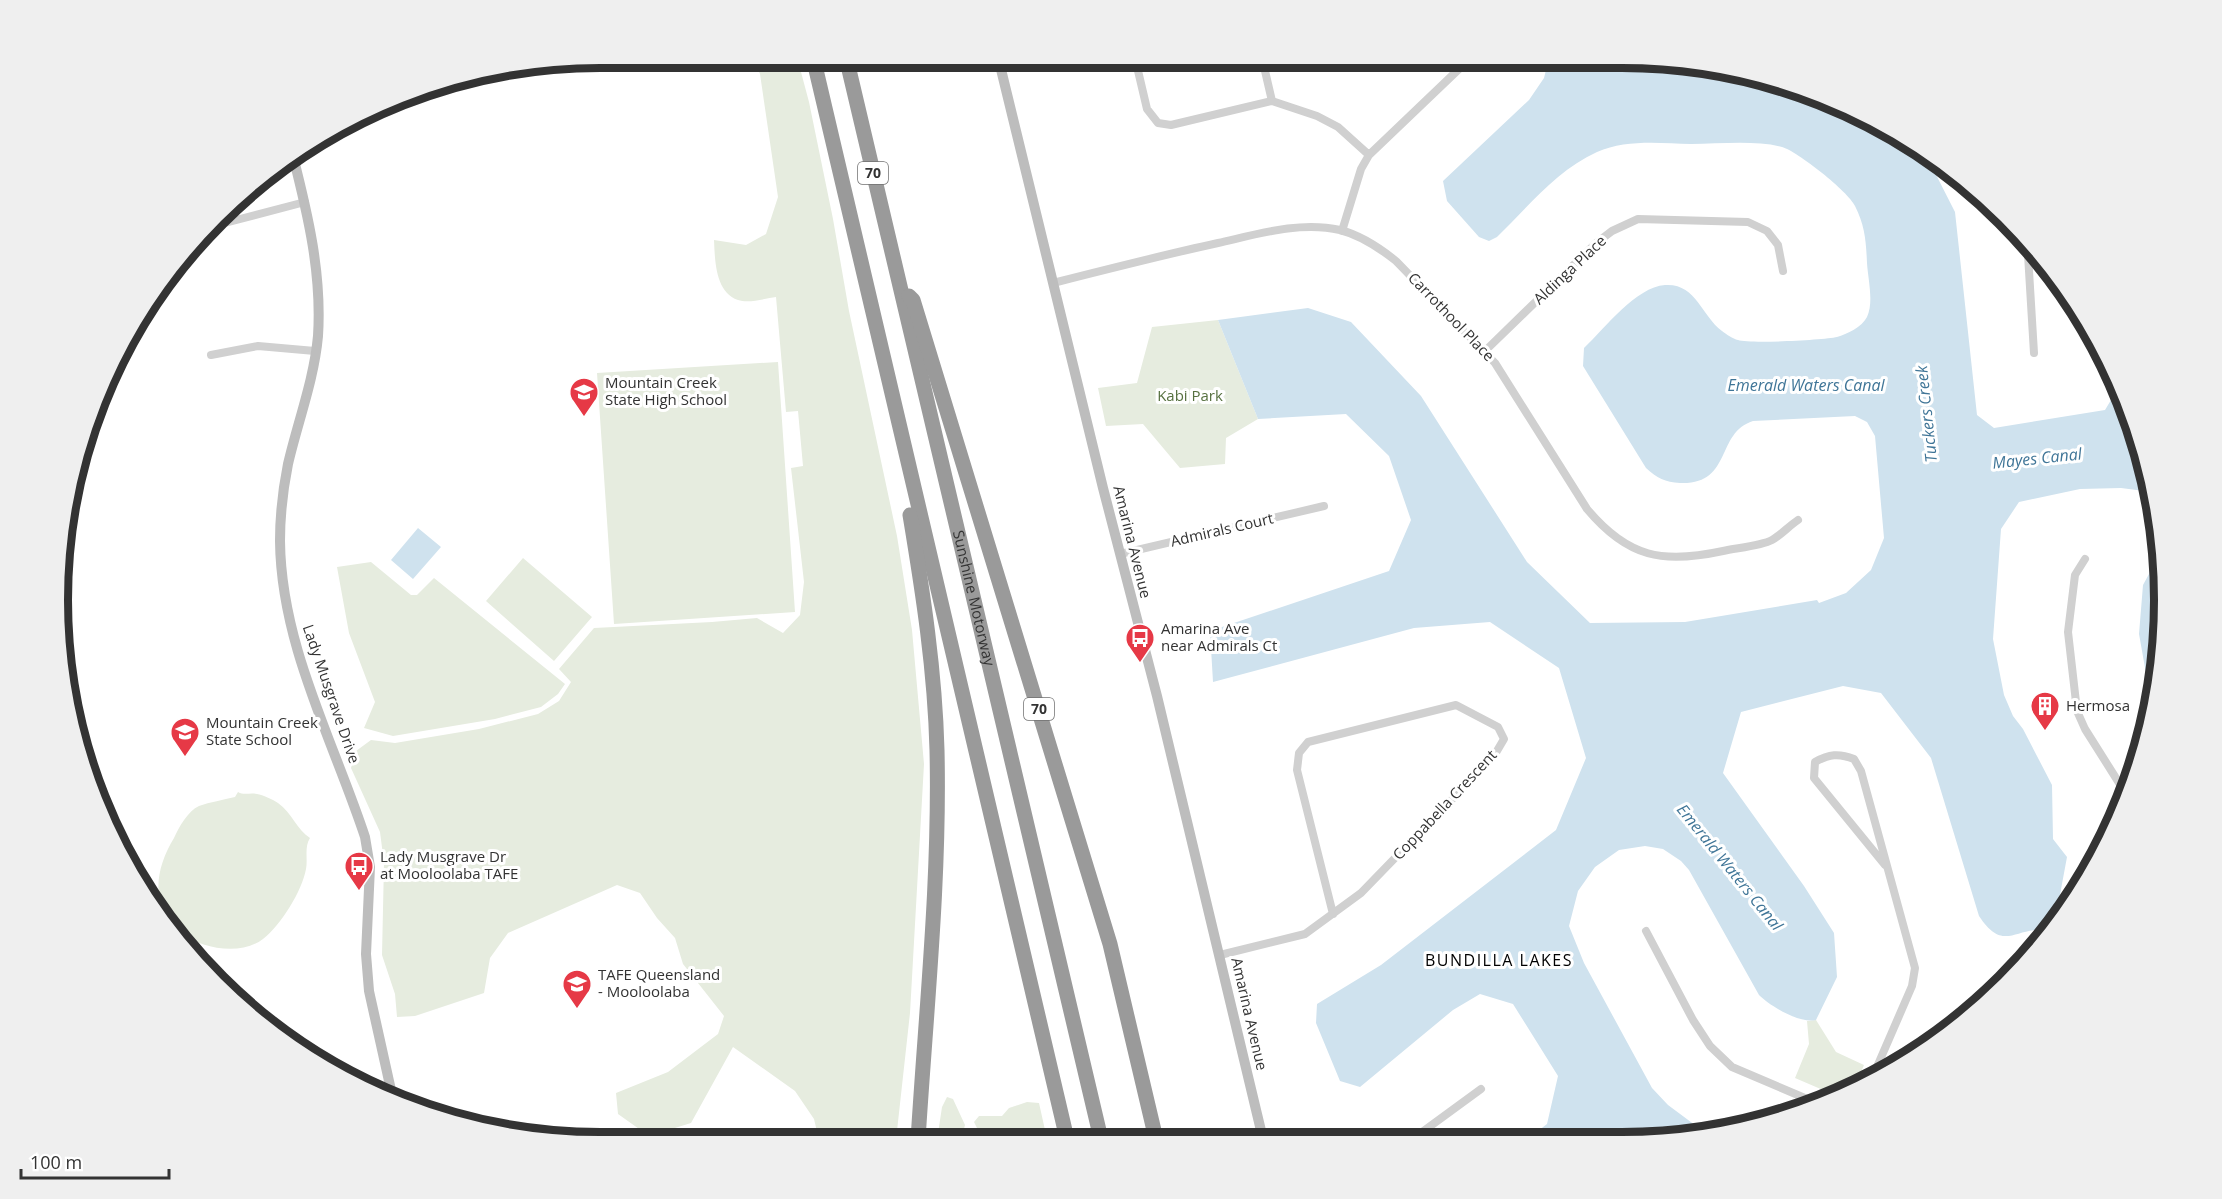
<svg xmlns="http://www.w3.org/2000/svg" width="2222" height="1199" font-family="'Open Sans',sans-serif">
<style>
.green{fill:#e6ecdf}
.water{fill:#cfe2ee}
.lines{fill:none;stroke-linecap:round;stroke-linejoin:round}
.street{stroke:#d0d0d0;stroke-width:8}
.secondary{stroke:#bdbdbd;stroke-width:10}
.highway{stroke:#9a9a9a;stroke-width:15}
.labels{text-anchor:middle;stroke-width:6;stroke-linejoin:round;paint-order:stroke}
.shield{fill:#fff;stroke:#707070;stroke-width:1.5}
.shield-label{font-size:14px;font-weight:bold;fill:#333}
.street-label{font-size:15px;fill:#333;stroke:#fff}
.poi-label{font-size:15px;fill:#333;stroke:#fff;text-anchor:start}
.park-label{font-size:15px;fill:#56703f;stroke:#fff}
.water-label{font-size:16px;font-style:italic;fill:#3f7597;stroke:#fff}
.neighbourhood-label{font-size:16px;letter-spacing:1.5px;fill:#000;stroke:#fff}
.rim{fill:none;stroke:#333;stroke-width:8}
</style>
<rect width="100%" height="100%" fill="#fff"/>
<!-- green -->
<path class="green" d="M752,57H797L809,102L833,219L849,311L897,536L912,630L924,764L910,1013L896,1140H819L814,1119L795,1091L733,1047L691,1123L649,1136L618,1114L616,1093L668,1072L718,1034L724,1016L683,964L675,938L657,918L640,893L617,885L508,933L490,958L484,993L415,1016L397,1017L395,994L382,955L384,863L380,832L351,768L356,751L371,740L395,743L479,729L538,714L559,701L571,682L559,669L594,628L712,622L757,618L783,633L800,615L804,582L791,468L803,466L798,411L786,412L776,297C766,298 749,304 738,300C715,292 715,260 714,240L746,245L766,234L778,197L760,74Z
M1218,320L1258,419L1226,438L1225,464L1180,468L1143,424L1106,426L1098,388L1137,383L1152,327Z
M778,362L795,612L614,624L597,373Z
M523,558L592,617L554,661L486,601Z
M371,562L411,595H417L434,578L565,684L558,694L541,707L495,719L393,736L364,728L375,702L349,633L337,567Z
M238,792C245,796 249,792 257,794C263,795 272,799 278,803C292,813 297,830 310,838C304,847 308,859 306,869C302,891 281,925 263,939C241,956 202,949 181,933C176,929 173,924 170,919C166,914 162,909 160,903C155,879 162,858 174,838C179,827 188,811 199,806C210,802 223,800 235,797Z
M1816,1020L1836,1052L1864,1065L1855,1087L1837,1096L1795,1078L1809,1044L1807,1021Z
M947,1097L953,1099L965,1125L961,1140H937L942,1107Z
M1027,1102L1039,1103L1047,1139L983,1140L974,1122L979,1116H1002L1009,1108Z"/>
<!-- water -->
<path class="water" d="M1549,58H1658L1763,76L1863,113L1921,149L1927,157L1955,212L1977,415L1994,428L2105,410L2114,395L2113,375L2136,425L2152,492L2121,488L2080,489L2019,502L2001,529L1993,639L2004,695L2013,716L2023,729L2052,785L2053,839L2067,857L2059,900L2062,909L2048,931C2016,924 2005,955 1979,916L1931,758L1881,693L1843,686L1741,712L1723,773L1804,886L1834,933L1837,977L1816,1020C1800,1024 1770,1006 1759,995L1689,870L1681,861L1663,849L1645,846L1619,850L1595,867L1578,891L1569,926L1584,963L1652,1088L1668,1105L1707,1134L1694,1137L1529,1138L1547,1124L1558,1076L1513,1004L1480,994L1453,1010L1360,1087L1340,1081L1316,1023L1317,1004L1381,965L1556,830L1586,758L1559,668L1490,622L1414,628L1213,682L1210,631L1389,571L1411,520L1389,456L1346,414L1258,419L1218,320L1308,308L1351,322L1421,396L1527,562L1590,623L1685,622L1817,600L1819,603L1846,593L1871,570L1884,538L1875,436L1867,422L1855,416L1753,421C1715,433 1733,485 1680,483C1665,482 1657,478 1646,468L1583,366L1584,348C1605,328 1636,287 1665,285C1696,283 1701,315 1722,331C1726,334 1733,339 1738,340C1750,344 1824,340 1837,337C1847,334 1862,327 1867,317C1874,302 1868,279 1867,263C1866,241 1865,226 1855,206C1849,192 1797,151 1782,147C1755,140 1719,144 1691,144C1660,143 1626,139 1597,152C1557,170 1528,207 1497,237L1489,241L1479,237L1447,201L1443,181L1529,100L1544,78Z
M418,528L441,547L413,579L391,560Z
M2161,552L2164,635L2152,707L2139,634L2143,585Z"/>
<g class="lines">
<!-- street -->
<path class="street" d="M1135,58L1147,109L1158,123L1171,125L1272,101L1317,116L1338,127L1369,155
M1262,58L1272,101
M217,225L305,202
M1342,231L1361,169L1369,155L1459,69L1466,58
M2027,238L2034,353
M1053,283C1108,269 1163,255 1218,243C1258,234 1300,221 1340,230C1360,235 1381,249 1396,261L1495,363L1587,509C1628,558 1663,564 1723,551C1736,548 1761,546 1772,540C1781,535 1789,526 1798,520
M1485,351L1595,244L1612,231L1638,219L1748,222L1767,231L1778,245L1783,271
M211,355L258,346L315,351
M68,506L82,468L85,439
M1120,554L1324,506
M2085,559L2075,575L2068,632L2077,711L2085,729L2126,794
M1646,931L1693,1020L1710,1046L1732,1067L1819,1104
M1220,955L1305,934L1361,893L1494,756L1504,739L1498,727L1456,705L1308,742L1299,753L1297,770L1333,914
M1873,1076L1912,986L1915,968L1861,771L1854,759C1839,753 1829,754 1815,762L1814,778L1885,865
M1414,1138L1481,1089"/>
<!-- secondary -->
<path class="secondary" d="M998,57L1103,488L1157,696L1263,1139
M293,156C308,215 322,274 318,336C314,380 298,421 288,464C283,489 280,516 280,541C281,645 333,740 365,837L370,867L366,954L369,991L393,1099"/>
<!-- highway -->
<g class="highway">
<path d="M813,57L1067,1139"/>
<path id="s1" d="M846,57L1101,1139"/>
<path d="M909,296L913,300L1110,944L1156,1139"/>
<path d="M910,515C923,593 935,671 937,750C940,880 926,1010 918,1140"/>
</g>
</g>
<!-- icons -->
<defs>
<g id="school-pin" transform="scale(1.5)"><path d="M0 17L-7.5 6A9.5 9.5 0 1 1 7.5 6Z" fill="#e63946" stroke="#fff"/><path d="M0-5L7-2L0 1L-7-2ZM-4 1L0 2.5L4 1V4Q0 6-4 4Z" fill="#fff"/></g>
<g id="bus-pin" transform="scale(1.5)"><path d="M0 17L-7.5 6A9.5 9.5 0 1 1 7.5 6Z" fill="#e63946" stroke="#fff"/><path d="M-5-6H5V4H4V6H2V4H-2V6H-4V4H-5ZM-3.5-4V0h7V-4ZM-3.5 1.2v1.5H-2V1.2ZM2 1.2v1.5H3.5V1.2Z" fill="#fff"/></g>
<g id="building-pin" transform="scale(1.5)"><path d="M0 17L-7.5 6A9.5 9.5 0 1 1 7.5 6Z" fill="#e63946" stroke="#fff"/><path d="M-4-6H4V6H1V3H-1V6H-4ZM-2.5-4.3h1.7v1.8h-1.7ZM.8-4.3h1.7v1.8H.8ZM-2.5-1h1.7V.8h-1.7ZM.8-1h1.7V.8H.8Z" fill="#fff"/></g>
<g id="university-pin" transform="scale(1.5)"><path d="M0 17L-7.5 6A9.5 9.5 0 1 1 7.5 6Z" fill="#e63946" stroke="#fff"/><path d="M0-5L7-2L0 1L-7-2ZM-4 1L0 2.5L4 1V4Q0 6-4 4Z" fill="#fff"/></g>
</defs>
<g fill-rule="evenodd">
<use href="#school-pin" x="584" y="392"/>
<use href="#bus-pin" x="1140" y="638"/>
<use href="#building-pin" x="2045" y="706"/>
<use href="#school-pin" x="185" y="732"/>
<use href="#bus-pin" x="359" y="866"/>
<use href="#university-pin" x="577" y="984"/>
</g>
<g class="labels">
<!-- shield labels -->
<g class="shield">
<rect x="858" y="162" width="30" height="22" rx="4.5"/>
<rect x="1024" y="698" width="30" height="22" rx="4.5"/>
</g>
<g class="shield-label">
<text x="873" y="178">70</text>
<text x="1039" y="714">70</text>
</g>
<!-- street labels -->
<g class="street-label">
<text transform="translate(1570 270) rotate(-43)" y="5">Aldinga Place</text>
<text transform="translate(1451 317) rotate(46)" y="5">Carrothool Place</text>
<text transform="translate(1222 530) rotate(-13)" y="5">Admirals Court</text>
<text transform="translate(1132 542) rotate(76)" y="5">Amarina Avenue</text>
<text dy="5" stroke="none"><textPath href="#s1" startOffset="556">Sunshine Motorway</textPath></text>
<text transform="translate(331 694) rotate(71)" y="5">Lady Musgrave Drive</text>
<text transform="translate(1445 805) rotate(-47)" y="5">Coppabella Crescent</text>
<text transform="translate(1249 1014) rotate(77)" y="5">Amarina Avenue</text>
</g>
<!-- poi labels -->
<g class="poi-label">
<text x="605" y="388">Mountain Creek<tspan x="605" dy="17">State High School</tspan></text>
<text x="1161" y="634">Amarina Ave<tspan x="1161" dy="17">near Admirals Ct</tspan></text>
<text x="2066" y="711">Hermosa</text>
<text x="206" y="728">Mountain Creek<tspan x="206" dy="17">State School</tspan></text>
<text x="380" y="862">Lady Musgrave Dr<tspan x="380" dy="17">at Mooloolaba TAFE</tspan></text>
<text x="598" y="980">TAFE Queensland<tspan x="598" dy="17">- Mooloolaba</tspan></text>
</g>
<!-- park labels -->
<g class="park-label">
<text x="1190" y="401">Kabi Park</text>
</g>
<!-- water labels -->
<g class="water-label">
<text x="1806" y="391">Emerald Waters Canal</text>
<text transform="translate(1926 414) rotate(-96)" y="6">Tuckers Creek</text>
<text transform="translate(2037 458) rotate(-6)" y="6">Mayes Canal</text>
<text transform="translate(1730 867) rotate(51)" y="6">Emerald Waters Canal</text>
</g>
<!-- neighbourhood labels -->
<g class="neighbourhood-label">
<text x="1499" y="966">BUNDILLA LAKES</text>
</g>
</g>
<!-- crop -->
<path d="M0 0H2222V1199H0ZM600 68H1622A532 532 0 0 1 2154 600V600A532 532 0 0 1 1622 1132H600A532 532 0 0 1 68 600V600A532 532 0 0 1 600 68Z" fill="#efefef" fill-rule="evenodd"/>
<path class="rim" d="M600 68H1622A532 532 0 0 1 2154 600V600A532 532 0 0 1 1622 1132H600A532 532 0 0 1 68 600V600A532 532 0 0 1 600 68Z"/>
<!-- scale -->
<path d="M21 1169v9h148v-9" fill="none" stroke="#333333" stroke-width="3"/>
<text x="30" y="1169" font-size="18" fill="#333333" stroke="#ffffff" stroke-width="4.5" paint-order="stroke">100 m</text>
</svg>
